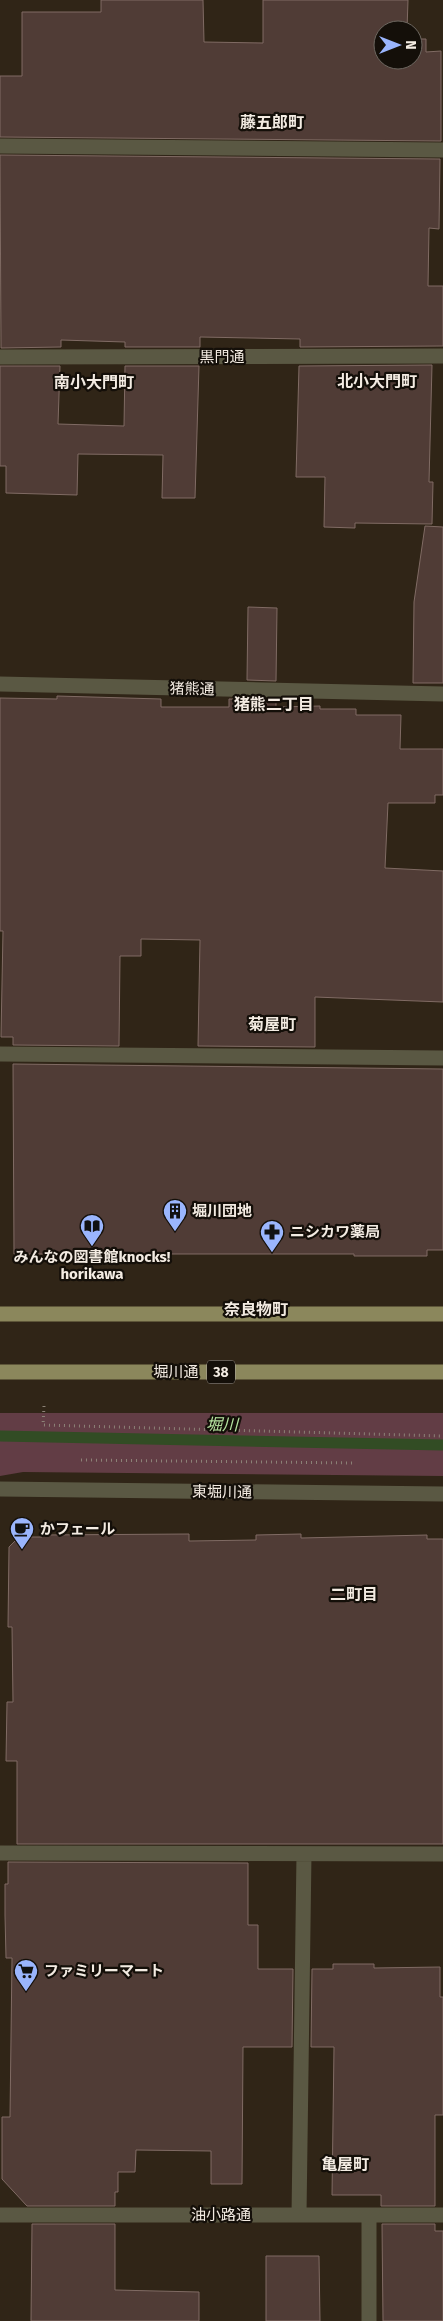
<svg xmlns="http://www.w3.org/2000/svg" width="443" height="2321" font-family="'Fira Sans','Noto Sans JP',sans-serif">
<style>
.green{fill:#623d45}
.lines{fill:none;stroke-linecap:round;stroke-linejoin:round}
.stream{stroke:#324c24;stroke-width:11}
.building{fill:#503c36;stroke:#806b64}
.path{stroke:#8c8277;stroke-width:3;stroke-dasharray:1 4;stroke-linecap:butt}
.minor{stroke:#5a5843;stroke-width:15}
.major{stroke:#8b875c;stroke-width:15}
.labels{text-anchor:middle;stroke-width:4.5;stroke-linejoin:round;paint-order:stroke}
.shield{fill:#140f09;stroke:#b0a9a1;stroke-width:1}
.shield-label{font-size:14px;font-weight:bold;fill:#f3ebe2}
.street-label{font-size:15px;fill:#f3ebe2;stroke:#140f09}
.poi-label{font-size:15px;font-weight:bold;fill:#f3ebe2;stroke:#140f09;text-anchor:start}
.neighbourhood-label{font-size:16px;font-weight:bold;fill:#f3ebe2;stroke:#140f09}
.water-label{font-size:16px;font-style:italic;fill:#b6e4a1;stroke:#140f09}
</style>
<rect width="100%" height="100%" fill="#302517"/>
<!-- green -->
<path class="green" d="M0,1413H443V1476L23,1472L0,1476Z"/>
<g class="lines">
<!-- stream -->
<path class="stream" d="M0,1436L443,1445"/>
</g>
<!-- building -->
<path class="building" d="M101,0H203L204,42L263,43V0H408L407,30H383V60H413V39H426V52L441,51V141L0,137V76H22V12H101Z
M0,155L440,159L439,229L429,228L428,286H443V346L300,347V339L200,337V347H125V342L61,340V347L1,348Z
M432,365L429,482H433L432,524L355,523V528L324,527L325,477H296L299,366Z
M0,366H60L58,424L124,426L125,366H199L195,498H162L163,455L78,454L77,495L6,493V466H0Z
M425,526L443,527V683H413L414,602Z
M248,607L277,608L276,681L247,680Z
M57,696L161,699V707H229V699L276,700V707L320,706V709H356V715H401L400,749H443V795H435V803H388L385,868L443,871V1002L315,997V1047L198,1046L200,940L141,939V956H120L119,1046L13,1045V1037H1L3,931H0V698L57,699Z
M13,1064L443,1069V1250H427V1256H354V1254H14Z
M189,1534V1541L256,1540V1535L301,1534V1538L427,1535V1539H443V1844H17V1761H6L7,1702H13L12,1627H8L9,1547L19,1537H42V1535Z
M8,1862L248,1863V1925H258V1969H293L292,2047H243L242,2184H211V2151L136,2150L135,2172H118V2192H115V2206H27L2,2179V2117H10L12,1958H6L5,1915V1884H8Z
M333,1964H374V1968L440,1967V1997H443V2115H435V2206H381V2195H332L334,2047H311L312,1969H333Z
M32,2224H115V2290L199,2292V2321H31Z
M382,2224H435V2231H443V2321H383Z
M266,2256H319L320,2321H266Z"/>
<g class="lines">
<!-- path -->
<path class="path" d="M44,1406L43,1425L443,1436
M81,1460L354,1463"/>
<!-- minor -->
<path class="minor" d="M0,146L443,150
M0,357L443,356
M0,684L443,694
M0,1054L443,1058
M0,1489L443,1494
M0,1853L443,1854
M0,2215H443
M299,2215L304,1854
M369,2215V2321"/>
<!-- major -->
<path class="major" d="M0,1314H443
M0,1372H443"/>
</g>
<!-- icons -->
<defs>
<g id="building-pin" transform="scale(1.25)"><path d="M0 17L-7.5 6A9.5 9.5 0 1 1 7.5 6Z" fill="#9ab5fd" stroke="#140f09"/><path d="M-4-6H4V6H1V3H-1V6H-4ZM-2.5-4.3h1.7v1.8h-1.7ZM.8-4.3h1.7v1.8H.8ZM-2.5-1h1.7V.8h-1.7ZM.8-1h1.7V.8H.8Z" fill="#111"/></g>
<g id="library-pin" transform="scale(1.25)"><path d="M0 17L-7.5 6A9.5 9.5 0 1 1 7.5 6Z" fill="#9ab5fd" stroke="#140f09"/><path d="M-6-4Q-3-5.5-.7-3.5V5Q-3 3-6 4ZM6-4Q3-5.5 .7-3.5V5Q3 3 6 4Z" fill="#111"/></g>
<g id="pharmacy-pin" transform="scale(1.25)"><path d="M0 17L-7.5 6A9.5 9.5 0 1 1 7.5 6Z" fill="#9ab5fd" stroke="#140f09"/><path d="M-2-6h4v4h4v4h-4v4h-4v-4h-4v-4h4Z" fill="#111"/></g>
<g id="cafe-pin" transform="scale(1.25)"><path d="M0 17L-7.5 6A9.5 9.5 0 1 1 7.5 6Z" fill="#9ab5fd" stroke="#140f09"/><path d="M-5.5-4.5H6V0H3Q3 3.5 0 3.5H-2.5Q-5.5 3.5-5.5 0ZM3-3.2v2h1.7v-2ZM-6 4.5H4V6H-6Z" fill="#111"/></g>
<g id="supermarket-pin" transform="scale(1.25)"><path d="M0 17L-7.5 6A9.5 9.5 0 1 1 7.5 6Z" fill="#9ab5fd" stroke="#140f09"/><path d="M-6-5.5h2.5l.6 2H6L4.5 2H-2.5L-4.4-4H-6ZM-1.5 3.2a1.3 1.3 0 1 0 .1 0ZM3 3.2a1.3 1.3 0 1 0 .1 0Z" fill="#111"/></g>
</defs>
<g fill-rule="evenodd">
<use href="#building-pin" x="175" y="1211"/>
<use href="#library-pin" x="92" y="1226"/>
<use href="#pharmacy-pin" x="272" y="1232"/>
<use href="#cafe-pin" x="22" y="1529"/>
<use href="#supermarket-pin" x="26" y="1971"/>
</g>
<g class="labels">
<!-- shield labels -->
<rect class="shield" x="207" y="1360.5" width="28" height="23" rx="4"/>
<g class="shield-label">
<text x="221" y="1377">38</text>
</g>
<!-- street labels -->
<g class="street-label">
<text x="222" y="362">黒門通</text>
<text transform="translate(192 689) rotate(1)" y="5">猪熊通</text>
<text x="176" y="1377">堀川通</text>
<text transform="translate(222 1492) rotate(1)" y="5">東堀川通</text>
<text x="221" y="2220">油小路通</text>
</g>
<!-- poi labels -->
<g class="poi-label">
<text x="192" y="1216">堀川団地</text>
<text x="290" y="1237">ニシカワ薬局</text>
<text x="92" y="1262" text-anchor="middle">みんなの図書館knocks!<tspan x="92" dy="17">horikawa</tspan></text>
<text x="40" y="1534">かフェール</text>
<text x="44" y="1976">ファミリーマート</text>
</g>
<!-- neighbourhood labels -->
<g class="neighbourhood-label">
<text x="272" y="128">藤五郎町</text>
<text x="377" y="387">北小大門町</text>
<text x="94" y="388">南小大門町</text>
<text x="274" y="710">猪熊二丁目</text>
<text x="272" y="1030">菊屋町</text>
<text x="256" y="1315">奈良物町</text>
<text x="354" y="1600">二町目</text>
<text x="345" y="2170">亀屋町</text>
</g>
<!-- water labels -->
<g class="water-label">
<text transform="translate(222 1424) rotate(1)" y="6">堀川</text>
</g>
</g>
<!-- north arrow -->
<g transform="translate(398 45) rotate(90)"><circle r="24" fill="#140f09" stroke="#6d6760"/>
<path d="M0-4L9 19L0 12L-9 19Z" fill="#9ab5fd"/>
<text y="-8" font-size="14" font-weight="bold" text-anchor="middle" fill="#f3ebe2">N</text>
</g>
</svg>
